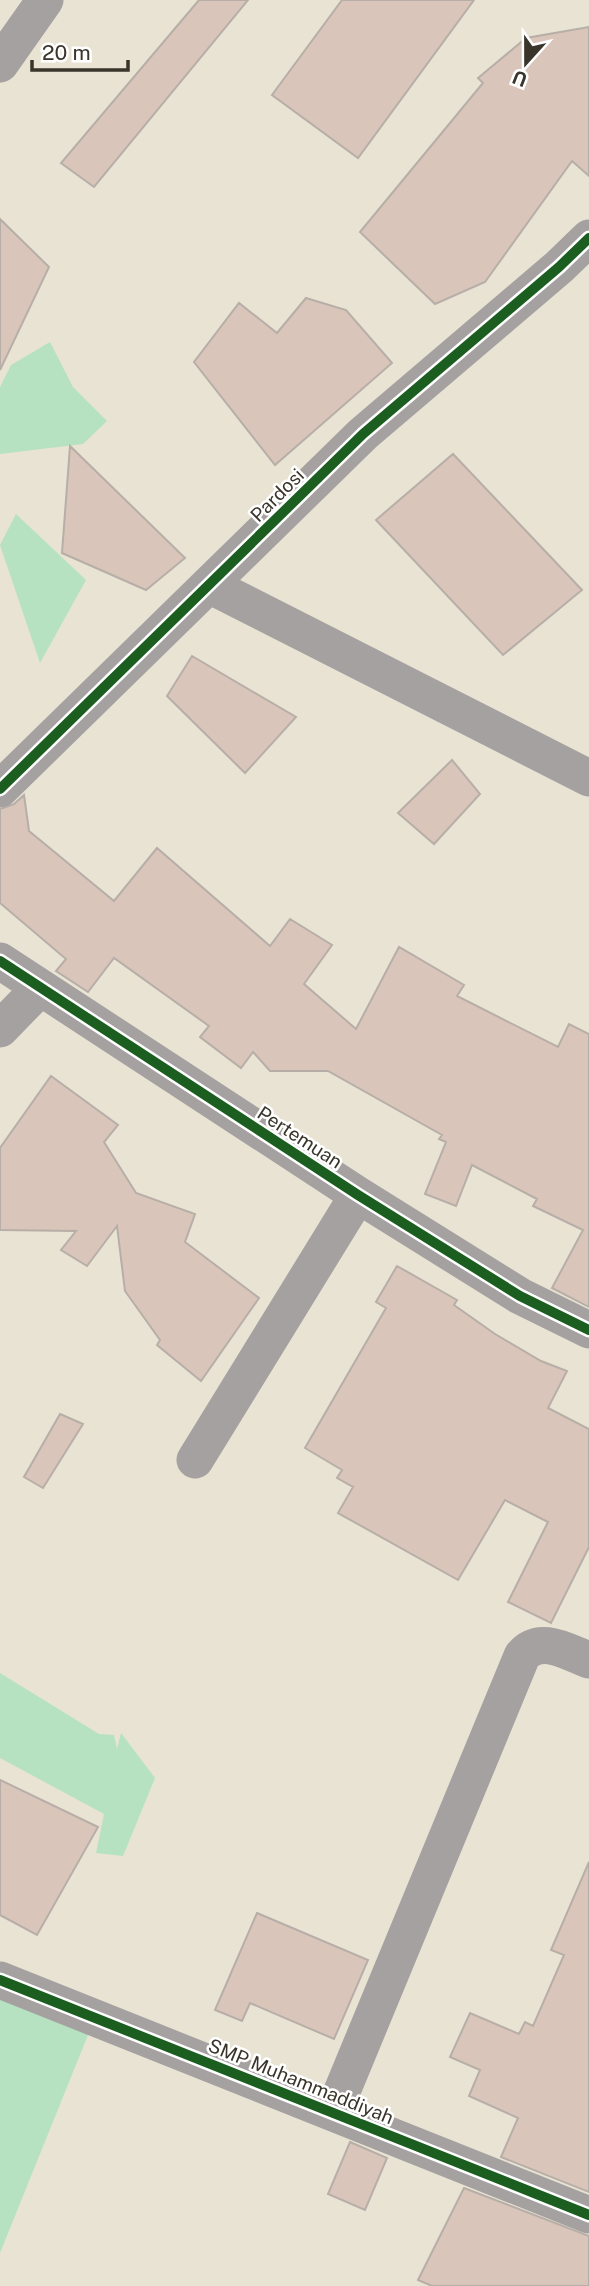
<svg xmlns="http://www.w3.org/2000/svg" width="589" height="2286" font-family="'Public Sans',sans-serif">
<style>
.green{fill:#b7e2c1}
.building{fill:#dac5ba;stroke:#b7afa7;stroke-width:2}
.lines{fill:none;stroke-linecap:round;stroke-linejoin:round}
.street{stroke:#a5a1a0;stroke-width:37}
.cycleway-casing{stroke:#fff;stroke-width:15}
.cycleway{stroke:#1b5e20;stroke-width:10}
.labels{text-anchor:middle;stroke-width:5;stroke-linejoin:round;paint-order:stroke}
.street-label{font-size:19px;fill:#39352a;stroke:#fff}
</style>
<rect width="100%" height="100%" fill="#e8e3d3"/>
<!-- green -->
<path class="green" d="M50,342L73,387L107,421L83,444L0,454V387L11,365Z
M16,514L86,580L40,663L0,545Z
M0,1673L99,1734L114,1735L117,1749L121,1733L155,1778L123,1856L96,1853L104,1814L0,1758Z
M0,1994L90,2030L0,2253Z"/>
<!-- building -->
<path class="building" d="M199,0H248L94,187L61,163Z
M342,0H474L358,158L272,95Z
M589,27V176L572,161L485,282L435,304L360,232L483,83L478,78L526,38Z
M0,219L49,267L0,370Z
M306,298L346,310L392,363L275,465L194,362L239,303L277,333Z
M70,446L185,558L146,590L62,553Z
M453,454L582,590L503,655L376,520Z
M192,656L296,717L245,773L167,696Z
M452,760L480,794L434,844L398,813Z
M24,795L29,831L114,901L157,848L270,946L290,919L332,945L304,984L356,1029L399,947L464,985L457,996L558,1047L569,1024L589,1034V1307L552,1288L583,1230L533,1206L537,1199L472,1165L456,1206L425,1194L446,1142L439,1139L442,1135L328,1071H270L253,1052L241,1068L200,1037L209,1026L114,958L88,992L56,971L66,959L0,903V809L14,804Z
M51,1076L118,1125L104,1142L136,1193L195,1214L185,1242L259,1298L201,1381L157,1345L160,1340L125,1291L117,1226L87,1266L61,1250L76,1231L0,1230V1148Z
M397,1266L457,1300L454,1305L495,1334L541,1361L567,1371L548,1408L589,1429V1547L551,1623L508,1602L548,1522L505,1500L458,1580L338,1513L353,1487L337,1478L342,1470L305,1448L386,1308L376,1302Z
M60,1414L83,1424L43,1488L24,1477Z
M0,1780L98,1827L37,1935L0,1915Z
M589,1862V2192L501,2157L518,2118L469,2096L480,2070L450,2057L470,2013L519,2034L525,2022L533,2026L564,1955L551,1950Z
M257,1913L368,1960L334,2039L250,2003L242,2021L215,2010Z
M350,2142L387,2158L365,2210L328,2194Z
M464,2188L589,2236V2286H432L418,2280Z"/>
<g class="lines">
<!-- street -->
<path class="street" d="M0,64L45,0
M211,586L589,778
M0,789L363,434L559,267L589,238
M0,961L358,1195L520,1296L589,1330
M0,1029L39,989
M195,1460L358,1195
M0,1980L589,2215
M333,2113L522,1656C540,1634 567,1652 589,1660"/>
<!-- cycleway casing -->
<g class="cycleway-casing">
<path id="cycleway" d="M0,789L363,434L559,267L589,238
M0,961L358,1195L520,1296L589,1330
M0,1980L589,2215"/>
</g>
<!-- cycleway -->
<use href="#cycleway" class="cycleway"/>
</g>
<g class="labels">
<!-- street labels -->
<g class="street-label">
<text transform="translate(277 495) rotate(-45)" y="7">Pardosi</text>
<text transform="translate(300 1137) rotate(33)" y="7">Pertemuan</text>
<text transform="translate(301 2081) rotate(22)" y="7">SMP Muhammaddiyah</text>
</g>
</g>
<!-- north arrow -->
<g transform="translate(526 63) rotate(201)" stroke="#ffffff" stroke-width="5" paint-order="stroke">
<path d="M0-5L12 26L0 18L-12 26Z" fill="#39352a"/>
<text y="-10" font-size="19" font-weight="bold" text-anchor="middle" fill="#39352a">U</text>
</g>
<!-- scale -->
<path d="M32 60v10h96v-10" fill="none" stroke="#39352a" stroke-width="3.5"/>
<text x="42" y="60" font-size="21" fill="#39352a" stroke="#ffffff" stroke-width="5" paint-order="stroke">20 m</text>
</svg>
